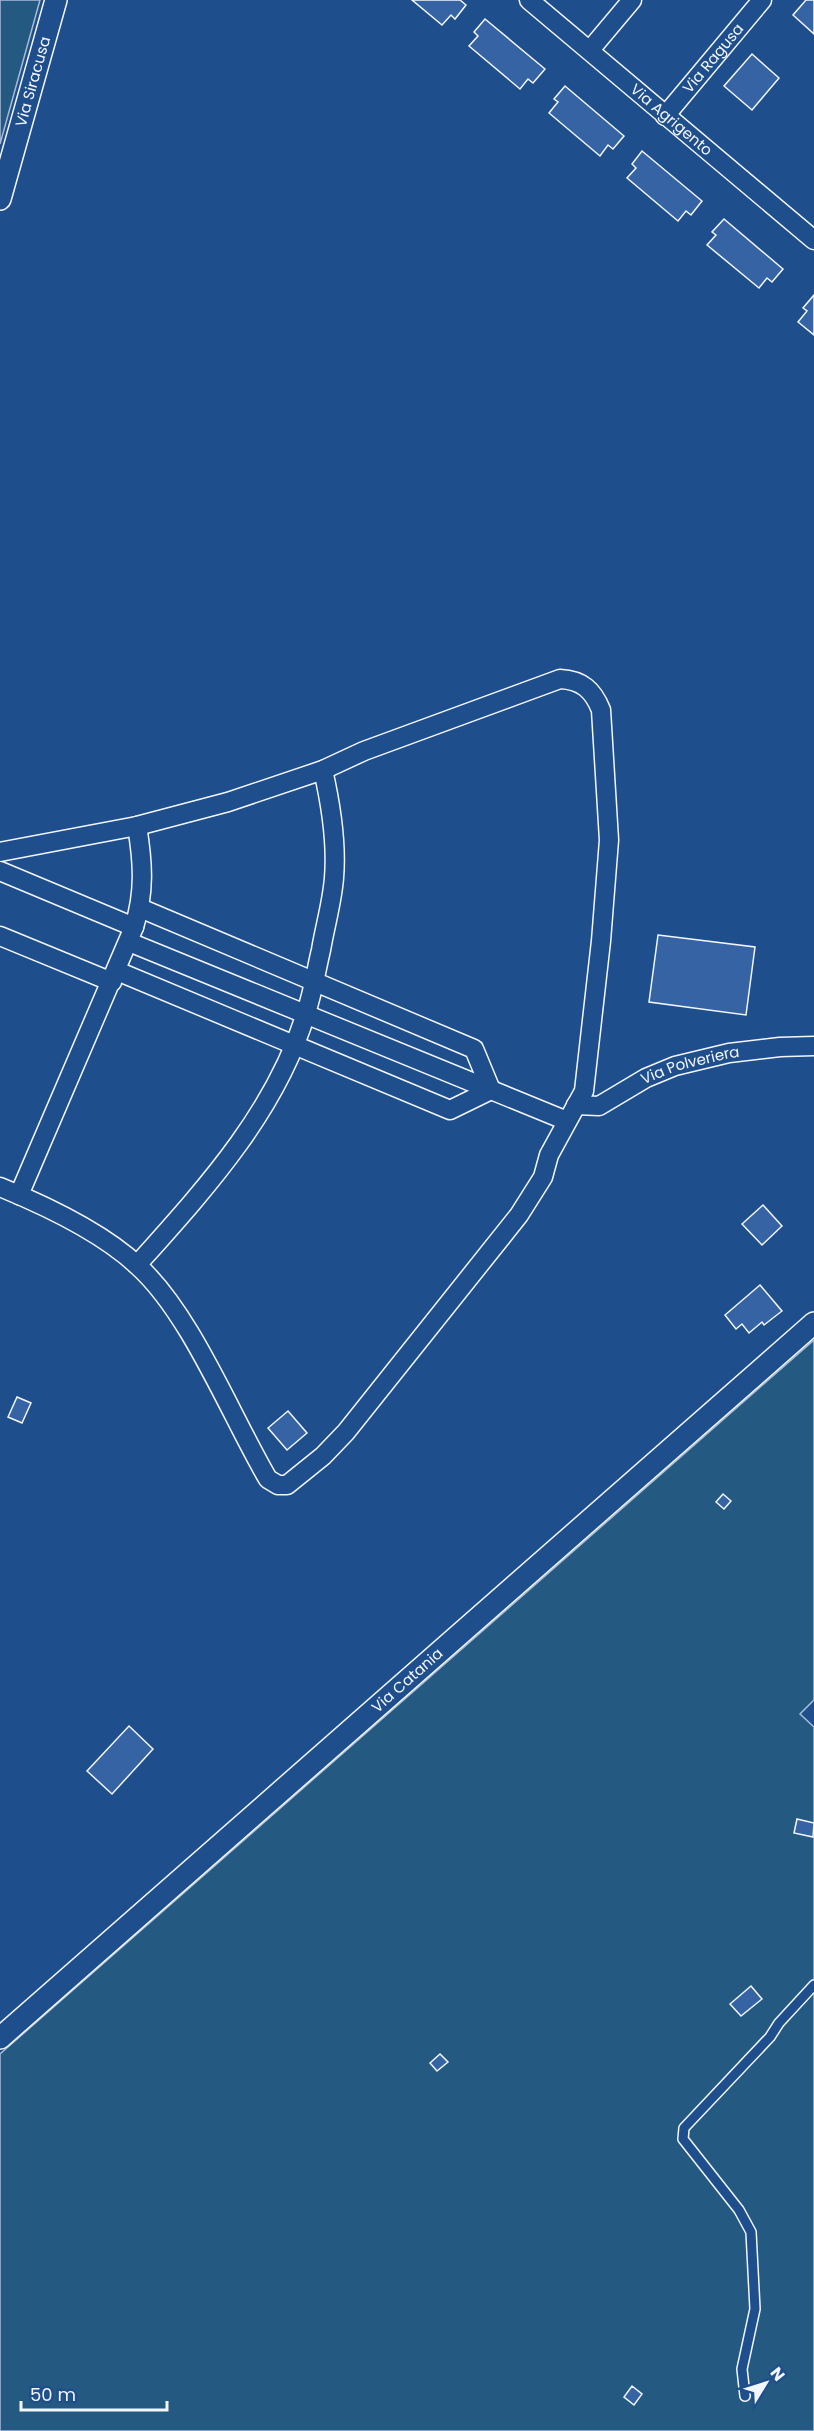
<svg xmlns="http://www.w3.org/2000/svg" width="814" height="2431" font-family="Poppins,sans-serif">
<style>
.green{fill:#245a82;stroke:#a8bbd7;stroke-width:1.5}
.building{fill:#3563a3;stroke:#f2f6ff;stroke-width:1.5}
.lines{fill:none;stroke-linecap:round;stroke-linejoin:round}
.service-casing{stroke:#f2f6ff;stroke-width:12}
.minor-casing{stroke:#f2f6ff;stroke-width:21}
.tertiary-casing{stroke:#f2f6ff;stroke-width:24}
.service{stroke:#1f4e8c;stroke-width:9}
.minor{stroke:#1f4e8c;stroke-width:18}
.tertiary{stroke:#1f4e8c;stroke-width:21}
.labels{text-anchor:middle;stroke-width:4.5;stroke-linejoin:round;paint-order:stroke}
.street-label{font-size:15px;fill:#f2f6ff;stroke:#1f4e8c}
</style>
<rect width="100%" height="100%" fill="#1f4e8c"/>
<!-- green -->
<path class="green" d="M0,0H40L0,144Z
M814,1340V1700L800,1714L814,1727V2431H0V2054Z"/>
<!-- building -->
<path class="building" d="M412,0H460L466,5L455,19L451,15L442,25Z
M806,0H814V34L793,15Z
M485,19L545,69L533,83L528,79L520,89L469,46L478,36L474,32Z
M752,54L779,78L752,110L724,86Z
M565,86L624,136L613,149L608,145L600,156L549,113L558,102L554,99Z
M642,151L702,201L691,215L686,211L678,221L627,178L636,168L632,164Z
M724,219L783,269L772,282L767,278L759,288L707,245L716,235L712,232Z
M814,295V335L798,322L807,311L803,308Z
M658,935L755,947L746,1015L649,1002Z
M763,1205L782,1226L762,1245L742,1224Z
M760,1285L782,1311L764,1325L762,1322L749,1333L742,1324L736,1329L725,1315Z
M17,1397L31,1403L22,1423L8,1417Z
M288,1411L307,1433L287,1450L268,1428Z
M723,1494L731,1501L724,1509L716,1502Z
M129,1726L153,1749L112,1794L87,1771Z
M797,1819L814,1823L813,1837L794,1833Z
M751,1986L762,1999L741,2016L730,2004Z
M440,2054L448,2062L437,2071L430,2063Z
M632,2386L642,2394L634,2405L624,2397Z"/>
<g class="lines">
<!-- service casing -->
<g class="service-casing">
<path id="service" d="M745,2396L742,2369L755,2309L751,2232L739,2210L683,2139L684,2128L770,2037L779,2023L814,1985"/>
</g>
<!-- minor casing -->
<g class="minor-casing">
<g id="minor">
<path id="s1" d="M529,0L814,240"/>
<path d="M590,50L632,0"/>
<path id="s2" d="M665,116L762,0"/>
<path d="M0,852L137,826L228,802L323,770L364,751L560,679C582,680 593,690 601,710L609,840L601,941L584,1091L549,1155L543,1177L519,1215L346,1432L323,1456L287,1485H278L268,1479C231,1416 191,1314 138,1266C103,1233 44,1205 0,1187"/>
<path d="M0,871L134,927"/>
<path d="M0,936L112,982"/>
<path d="M129,942L567,1121"/>
<path d="M117,971L450,1110L491,1090L474,1049L140,908"/>
<path id="s3" d="M576,1105L599,1106L646,1078L675,1066L729,1053L780,1047L814,1046"/>
<path d="M19,1195L134,927C145,892 143,862 137,826"/>
<path d="M137,1265C205,1189 276,1112 306,1013C313,992 316,971 321,950C325,926 332,903 334,878C337,842 331,805 323,770"/>
</g>
</g>
<!-- tertiary casing -->
<g class="tertiary-casing">
<g id="tertiary">
<path id="s4" d="M0,199L56,0"/>
<path id="s5" d="M0,2038L814,1323"/>
</g>
</g>
<!-- service -->
<use href="#service" class="service"/>
<!-- minor -->
<use href="#minor" class="minor"/>
<!-- tertiary -->
<use href="#tertiary" class="tertiary"/>
</g>
<g class="labels">
<!-- street labels -->
<g class="street-label">
<text dy="5" stroke="none"><textPath href="#s2" startOffset="75">Via Ragusa</textPath></text>
<text dy="5" stroke="none"><textPath href="#s4" startOffset="122">Via Siracusa</textPath></text>
<text dy="5" stroke="none"><textPath href="#s1" startOffset="186">Via Agrigento</textPath></text>
<text dy="5" stroke="none"><textPath href="#s3" startOffset="124">Via Polveriera</textPath></text>
<text dy="5" stroke="none"><textPath href="#s5" startOffset="542">Via Catania</textPath></text>
</g>
</g>
<!-- north arrow -->
<g transform="translate(766 2383) rotate(52)" stroke="#1f4e8c" stroke-width="4.5" paint-order="stroke">
<path d="M0-4.5L10 22L0 15L-10 22Z" fill="#f2f6ff"/>
<text y="-9" font-size="16" font-weight="bold" text-anchor="middle" fill="#f2f6ff">N</text>
</g>
<!-- scale -->
<path d="M21 2401v9h146v-9" fill="none" stroke="#f2f6ff" stroke-width="3"/>
<text x="30" y="2401" font-size="18" fill="#f2f6ff" stroke="#1f4e8c" stroke-width="4.5" paint-order="stroke">50 m</text>
</svg>
